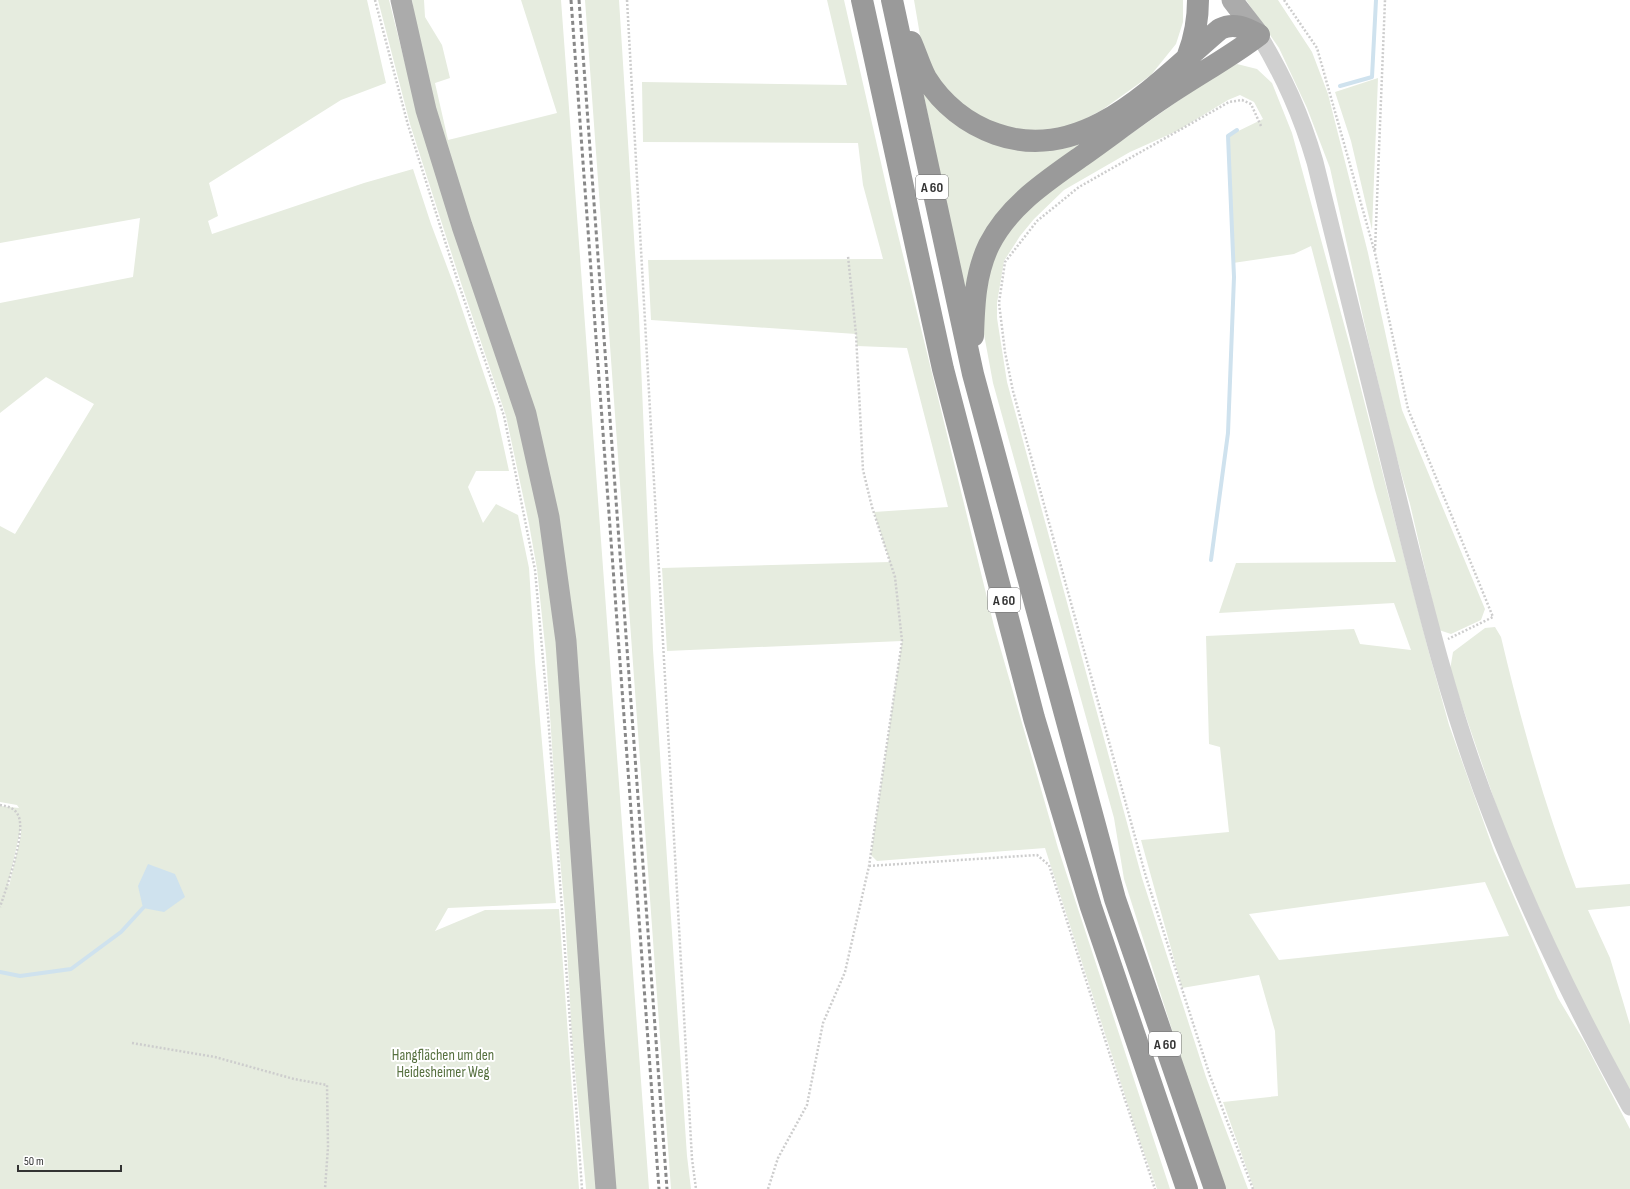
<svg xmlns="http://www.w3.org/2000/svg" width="1630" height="1189" font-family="'Sofia Sans Condensed',sans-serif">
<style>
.green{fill:#e6ecdf;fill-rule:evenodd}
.water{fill:#cfe2ee}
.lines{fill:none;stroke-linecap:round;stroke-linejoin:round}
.stream{stroke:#cfe2ee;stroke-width:4}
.path{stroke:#cdcdcd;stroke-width:2.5;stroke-dasharray:2 2;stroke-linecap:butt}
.minor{stroke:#d0d0d0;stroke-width:17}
.major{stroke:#ababab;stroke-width:21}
.highway{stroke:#9a9a9a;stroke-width:22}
.rail{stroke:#888;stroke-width:3;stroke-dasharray:4 3;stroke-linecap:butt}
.labels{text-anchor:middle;stroke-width:4;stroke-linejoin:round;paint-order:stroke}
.shield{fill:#fff;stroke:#707070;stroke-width:1}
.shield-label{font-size:14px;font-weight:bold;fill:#333}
.park-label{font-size:15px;fill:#56703f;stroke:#fff}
</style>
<rect width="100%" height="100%" fill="#fff"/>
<!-- green -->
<path class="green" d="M0,0H367L386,83L341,100L209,183L218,216L208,221L212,234L364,183L413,169L431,224L455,288L495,407L509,471H476L468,487L483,523L496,504L518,515L529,568L535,662L556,903L448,908L435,931L485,910L559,909L579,1189H0V806L19,808L17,805L0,802V526L15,534L94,404L46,377L0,413V303L133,277L140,218L0,243ZM21,827V835L9,886L8,885Z
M378,0H389L410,83L518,416L543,522L554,611L599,1189H586L572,1037L565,914L558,837L546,655L537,569L529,524L506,416L461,283L410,124Z
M412,0H424L425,17L442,45L450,78L435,83L448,140L557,113L521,0H561L649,1189H614L566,567L444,142L417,32Z
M585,0H619L639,316L653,650L687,1156L691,1189H671Z
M827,0H844L889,198L994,626L1058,848L1170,1189H1157L1137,1133L1045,848L877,861L871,855L902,641L667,651L662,568L890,562L874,512L948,507L907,348L857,346L856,334L651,320L648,260L883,259L863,185L858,143L643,142L642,82L847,85Z
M914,0H1183V22L1176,44L1151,75L1102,110L1072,126L1034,132L1012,130L981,119L959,104L935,78L922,47Z
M1246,0H1278L1312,52L1328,94L1368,253L1402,410L1485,609L1481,620L1451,634L1439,630L1410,504L1394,448L1369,344L1330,168L1307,108L1279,48Z
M1237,64L1257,69L1272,83L1292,133L1351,350L1428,649L1449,725L1494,851L1558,998L1585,1043L1630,1129V1189H1254L1223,1102L1278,1096L1275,1031L1259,975L1182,988L1141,840L1229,832L1220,747L1209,744L1206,636L1354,629L1360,644L1411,650L1394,603L1219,613L1236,563L1396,562L1375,490L1311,246L1294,254L1233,263L1228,136L1263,119L1254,102L1240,95L1228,100L1177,131L1130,152L1064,190L1034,219L1020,236L1004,261L997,303V318L1007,382L1142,878L1206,1077L1248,1189H1226L1188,1080L1124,879L1114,818L993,383L981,318L993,256L1026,207L1221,71ZM1485,882L1509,936L1279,960L1249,914Z
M1378,78L1372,230L1351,141L1335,92Z
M921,82L980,135L1107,127L1009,204L967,303Z
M1495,627L1501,637C1521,722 1545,807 1576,888L1630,884V906L1588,910L1610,958L1630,1025V1103L1618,1083L1507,837L1450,670L1453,652L1485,628Z"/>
<!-- water -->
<path class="water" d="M148,864L175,874L185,897L164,912L143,908L138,886Z"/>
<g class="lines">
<!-- stream -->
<path class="stream" d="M1340,86L1372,77L1376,0
M1211,560L1228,433L1234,277L1228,136L1237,130
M0,972L20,976L71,969L121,932L143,908"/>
<!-- path -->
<path class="path" d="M375,0L408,125L459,285L504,416L535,570L548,715L582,1189
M627,0L692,1159L696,1189
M1284,0L1317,48L1375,253L1408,409L1493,617L1448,639
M1375,250L1385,0
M0,805C7,806 15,808 18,815C27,831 6,889 0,907
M869,866L1037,855L1049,865L1110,1055L1155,1189
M132,1043L215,1057L294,1079L327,1085L328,1147L325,1189
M768,1189L778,1158L807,1105L823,1023L845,972L869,866L902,641L895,577L872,507L863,470L856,334L848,256
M1253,1189L1210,1076L1146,877L1013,391L1005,352L999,303L1005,262L1037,221L1079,187L1229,102L1242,100L1251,104L1261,126"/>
<!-- minor -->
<path class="minor" d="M1259,35C1284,77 1301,114 1315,162C1342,271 1369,380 1396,489C1423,599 1450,711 1492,817C1531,917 1578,1013 1630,1107"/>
<!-- major -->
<path class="major" d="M401,0L426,110L462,226L526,414L549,517L566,641L594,1038L606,1189
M1232,0L1259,35"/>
<!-- highway -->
<path class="highway" d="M862,0L943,369L1034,718L1091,907L1187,1189
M892,0L973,374L1115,899L1215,1189
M911,42C916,53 920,67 926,78C942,104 967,124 996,134C1086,166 1158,81 1220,29C1234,22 1246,28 1259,35C1229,58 1195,76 1163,98C1136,116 1109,137 1082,156C1047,181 1009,205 989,245C975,274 974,305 973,336
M1188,55C1195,37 1198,20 1198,0"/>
<!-- rail -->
<path class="rail" d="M571,0L659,1189
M579,0L667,1189"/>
</g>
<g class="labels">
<!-- shield labels -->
<g class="shield">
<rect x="916" y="175" width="32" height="24" rx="3"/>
<rect x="988" y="588" width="32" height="24" rx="3"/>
<rect x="1149" y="1032" width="32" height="24" rx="3"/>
</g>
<g class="shield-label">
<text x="932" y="192">A 60</text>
<text x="1004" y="605">A 60</text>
<text x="1165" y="1049">A 60</text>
</g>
<!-- park labels -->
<g class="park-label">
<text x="443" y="1060">Hangflächen um den<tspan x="443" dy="17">Heidesheimer Weg</tspan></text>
</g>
</g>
<!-- scale -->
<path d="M18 1165v6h103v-6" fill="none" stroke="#333333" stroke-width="2"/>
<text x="24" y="1165" font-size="12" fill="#333333" stroke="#ffffff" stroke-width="3" paint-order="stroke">50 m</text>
</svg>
